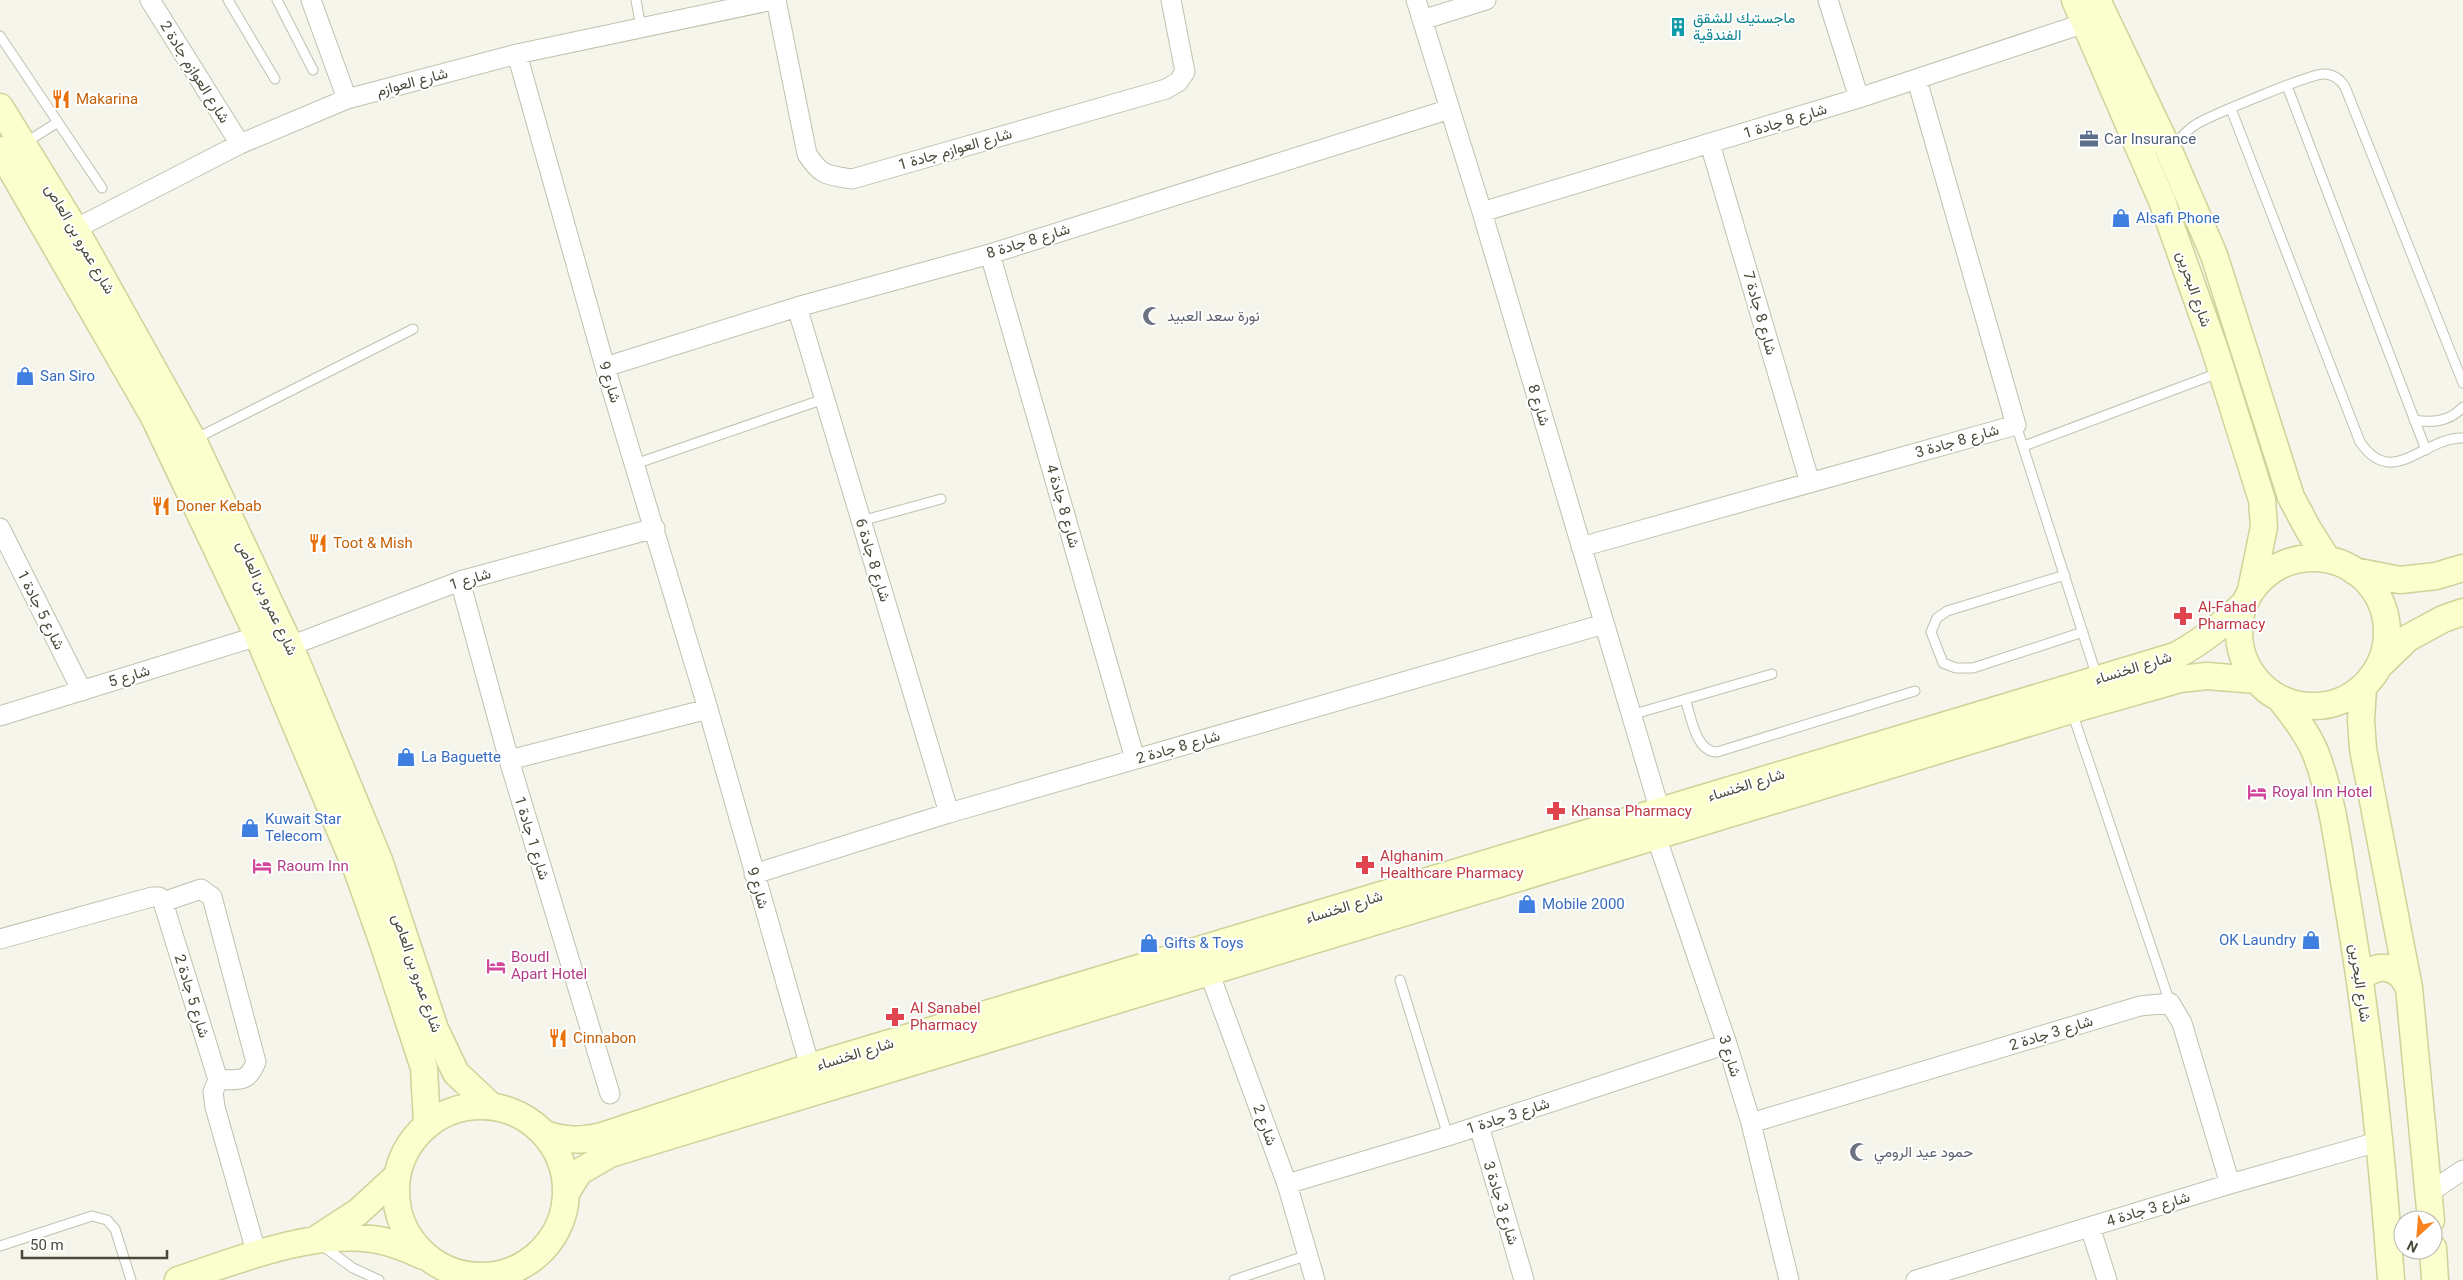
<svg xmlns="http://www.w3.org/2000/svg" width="2463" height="1280" font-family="Roboto,Vazirmatn,sans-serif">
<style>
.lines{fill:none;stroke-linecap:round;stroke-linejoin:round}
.lane-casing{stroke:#c1c1ae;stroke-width:11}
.street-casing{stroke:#c1c1ae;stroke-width:21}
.secondary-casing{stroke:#cfd299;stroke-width:29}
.lane{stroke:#fff;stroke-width:9}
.street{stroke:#fff;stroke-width:19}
.secondary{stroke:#fbfecd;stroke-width:26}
.labels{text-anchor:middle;stroke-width:4;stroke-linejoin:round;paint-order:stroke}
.culture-label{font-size:15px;fill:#0d838f;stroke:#fff;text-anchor:start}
.street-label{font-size:15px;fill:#4a4939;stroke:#fff}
.food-label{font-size:15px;fill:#c56008;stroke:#fff;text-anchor:start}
.service-label{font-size:15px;fill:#4e5e75;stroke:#fff;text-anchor:start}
.shop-label{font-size:15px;fill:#366cbe;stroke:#fff;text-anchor:start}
.worship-label{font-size:15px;fill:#5b616d;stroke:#fff;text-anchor:start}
.health-label{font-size:15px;fill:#be3a42;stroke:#fff;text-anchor:start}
.hotel-label{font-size:15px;fill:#b23c85;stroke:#fff;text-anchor:start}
</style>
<rect width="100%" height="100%" fill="#f5f5eb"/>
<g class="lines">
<!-- lane casing -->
<g class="lane-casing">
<path id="lane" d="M228,0L275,79
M277,0L313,70
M636,0L641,28
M0,36L102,188
M2287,86L2426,450
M2231,109L2360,442C2393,490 2423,437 2463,438
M25,143L58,122
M2171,150C2178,142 2185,131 2195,125C2207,117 2312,73 2324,74C2334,74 2340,79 2345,87L2463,383
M2414,420C2432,423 2449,422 2463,407
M2016,425L2097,677
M195,439L413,329
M2024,446L2221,372
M635,464L824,399
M861,521L941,499
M2065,575L1947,611L1937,618L1931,632L1943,663L1956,668H1973L2083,632
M1685,699C1691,715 1695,752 1717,752L1915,691
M2072,712L2170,1003
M1631,715L1772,674
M1400,980L1448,1136
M320,1244L353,1268L379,1280
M0,1246L92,1216L107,1220L115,1229L131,1280
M1234,1280L1308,1255"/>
</g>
<!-- street casing -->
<g class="street-casing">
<path id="street" d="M150,0L240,144
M311,0L347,99
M776,0L807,154C821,176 827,175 852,179L1166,89L1178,82L1185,72L1171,0
M1416,0L1482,212L1660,811
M1828,0L1859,98
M1422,20L1486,0
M517,54L605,367L708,709L810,1067
M1710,144L1810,483
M1482,212L1859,98L2085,23
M75,229L240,144L347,99L517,54L773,0
M990,254L1135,759
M797,307L949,813
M605,367L797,307L990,254L1450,109
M0,528L82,691
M1581,547L2016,425L1917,80
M460,581L509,760L610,1094
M290,646L460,581L655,528
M0,716L258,636
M509,760L708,709
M1656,836L1727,1044L1751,1123L1789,1280
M754,874L949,813L1604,624
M163,902L201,889L212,897L256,1062C247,1084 239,1079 218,1080
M0,939L152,897H159L163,902L218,1080L213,1092L215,1107L257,1255
M1209,972L1287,1184L1315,1280
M1751,1123L2140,1006L2170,1003L2182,1023L2230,1184
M1479,1126L1524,1280
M1287,1184L1448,1136L1727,1044
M2430,1192L2463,1170
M2090,1227L2107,1280
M1916,1280L2230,1184L2381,1141"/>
</g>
<!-- secondary casing -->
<g class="secondary-casing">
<path id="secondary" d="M2075,0L2162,201L2214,347L2262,500L2264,527L2251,590
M2097,0L2170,153L2214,255L2291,497L2308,529L2327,559
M0,107L75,229L193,440L290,646L379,860L435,1029L456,1073L491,1106
M0,150L154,417L258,636L357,870L384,946L424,1068L427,1123
M2239 632a74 74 0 1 1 148 0a74 74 0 1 1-148 0Z
M2354,571L2400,580L2436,576L2463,568
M2380,665L2408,638L2443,619L2463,612
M2363,688L2361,720L2363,749L2409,988L2431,1220
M2281,700C2294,716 2308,734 2316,754C2334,802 2339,855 2348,905C2369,1029 2382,1154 2391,1280
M2360,979C2378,961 2399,965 2409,988
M396 1191a85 85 0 1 1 170 0a85 85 0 1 1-170 0Z
M545,1134C565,1141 581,1141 602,1136L810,1067L2175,656C2202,642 2222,625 2244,604
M566,1193L579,1172L610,1154L2071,710L2180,679L2207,676L2256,680
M318,1238L358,1212L395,1178
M2433,1248L2435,1280
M178,1280C236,1261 310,1230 372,1239C390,1241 406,1248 423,1256"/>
</g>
<!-- lane -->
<use href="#lane" class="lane"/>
<!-- street -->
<use href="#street" class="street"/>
<!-- secondary -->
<use href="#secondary" class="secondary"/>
</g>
<!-- icons -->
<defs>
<g id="building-bare" transform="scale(1.5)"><path d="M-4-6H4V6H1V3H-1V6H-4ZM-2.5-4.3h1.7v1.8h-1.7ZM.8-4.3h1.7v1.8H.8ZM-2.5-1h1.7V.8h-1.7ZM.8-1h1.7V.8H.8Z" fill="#0f9aa8" stroke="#fff" stroke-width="2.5" paint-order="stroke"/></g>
<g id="restaurant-bare" transform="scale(1.5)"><path d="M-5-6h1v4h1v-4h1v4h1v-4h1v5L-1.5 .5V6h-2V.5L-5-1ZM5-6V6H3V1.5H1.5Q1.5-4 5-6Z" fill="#e8710a" stroke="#fff" stroke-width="2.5" paint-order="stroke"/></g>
<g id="office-bare" transform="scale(1.5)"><path d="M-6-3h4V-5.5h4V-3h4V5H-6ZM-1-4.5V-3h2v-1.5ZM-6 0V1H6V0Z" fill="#5c6f8a" stroke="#fff" stroke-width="2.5" paint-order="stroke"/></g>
<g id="shop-bare" transform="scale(1.5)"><path d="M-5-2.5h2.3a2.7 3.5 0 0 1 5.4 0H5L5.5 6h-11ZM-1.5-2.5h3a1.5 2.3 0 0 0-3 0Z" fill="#3f7fe0" stroke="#fff" stroke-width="2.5" paint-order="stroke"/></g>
<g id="mosque-bare" transform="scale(1.5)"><path d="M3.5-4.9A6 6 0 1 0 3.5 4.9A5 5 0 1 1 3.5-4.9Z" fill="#6b7280" stroke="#fff" stroke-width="2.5" paint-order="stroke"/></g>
<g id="pharmacy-bare" transform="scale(1.5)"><path d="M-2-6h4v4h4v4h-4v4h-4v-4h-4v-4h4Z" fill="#e0444e" stroke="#fff" stroke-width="2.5" paint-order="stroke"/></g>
<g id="hotel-bare" transform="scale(1.5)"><path d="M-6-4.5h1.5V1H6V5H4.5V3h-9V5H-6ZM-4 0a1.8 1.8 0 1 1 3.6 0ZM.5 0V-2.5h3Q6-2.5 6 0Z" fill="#d1479c" stroke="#fff" stroke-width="2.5" paint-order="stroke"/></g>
</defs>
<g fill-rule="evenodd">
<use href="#building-bare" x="1678" y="27"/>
<use href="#restaurant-bare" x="61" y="99"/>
<use href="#office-bare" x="2089" y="139"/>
<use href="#shop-bare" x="2121" y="218"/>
<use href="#mosque-bare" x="1152" y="316"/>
<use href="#shop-bare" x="25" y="376"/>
<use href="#restaurant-bare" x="161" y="506"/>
<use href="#restaurant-bare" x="318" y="543"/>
<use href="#pharmacy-bare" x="2183" y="616"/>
<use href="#shop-bare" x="406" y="757"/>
<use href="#hotel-bare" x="2257" y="792"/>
<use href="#pharmacy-bare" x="1556" y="811"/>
<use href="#shop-bare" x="250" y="828"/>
<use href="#pharmacy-bare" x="1365" y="865"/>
<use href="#hotel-bare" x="262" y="866"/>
<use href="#shop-bare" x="1527" y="904"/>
<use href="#shop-bare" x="2311" y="940"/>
<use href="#shop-bare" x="1149" y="943"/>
<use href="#hotel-bare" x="496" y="966"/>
<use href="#pharmacy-bare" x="895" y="1017"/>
<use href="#restaurant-bare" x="558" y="1038"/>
<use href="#mosque-bare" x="1859" y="1152"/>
</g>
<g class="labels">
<!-- culture labels -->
<g class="culture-label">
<text x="1693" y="23">ماجستيك للشقق<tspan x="1693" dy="17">الفندقية</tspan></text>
</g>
<!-- street labels -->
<g class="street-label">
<text transform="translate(195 72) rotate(58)" y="5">شارع العوازم جادة 2</text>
<text transform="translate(412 82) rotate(-15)" y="5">شارع العوازم</text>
<text transform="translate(1785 121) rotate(-17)" y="5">شارع 8 جادة 1</text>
<text transform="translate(955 149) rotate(-16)" y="5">شارع العوازم جادة 1</text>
<text transform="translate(80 239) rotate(60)" y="5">شارع عمرو بن العاص</text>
<text transform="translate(1028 241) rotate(-17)" y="5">شارع 8 جادة 8</text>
<text transform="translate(2194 289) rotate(71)" y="5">شارع البحرين</text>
<text transform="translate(1760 313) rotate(74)" y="5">شارع 8 جادة 7</text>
<text transform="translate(610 382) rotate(73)" y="5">شارع 9</text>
<text transform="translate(1539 405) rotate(73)" y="5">شارع 8</text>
<text transform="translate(1957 441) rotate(-16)" y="5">شارع 8 جادة 3</text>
<text transform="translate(1063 506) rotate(74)" y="5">شارع 8 جادة 4</text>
<text transform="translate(873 560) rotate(73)" y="5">شارع 8 جادة 6</text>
<text transform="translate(470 579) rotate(-17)" y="5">شارع 1</text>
<text transform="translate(267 598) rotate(65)" y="5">شارع عمرو بن العاص</text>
<text transform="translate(41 610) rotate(63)" y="5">شارع 5 جادة 1</text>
<text transform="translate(2133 668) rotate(-17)" y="5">شارع الخنساء</text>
<text transform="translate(129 676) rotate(-17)" y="5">شارع 5</text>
<text transform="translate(1178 747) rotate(-16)" y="5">شارع 8 جادة 2</text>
<text transform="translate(1746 785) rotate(-17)" y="5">شارع الخنساء</text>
<text transform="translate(532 838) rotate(73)" y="5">شارع 1 جادة 1</text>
<text transform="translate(758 888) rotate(74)" y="5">شارع 9</text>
<text transform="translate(1344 907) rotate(-17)" y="5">شارع الخنساء</text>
<text transform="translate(417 973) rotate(71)" y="5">شارع عمرو بن العاص</text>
<text transform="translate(2360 983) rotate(82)" y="5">شارع البحرين</text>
<text transform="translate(192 996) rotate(73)" y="5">شارع 5 جادة 2</text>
<text transform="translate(2051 1033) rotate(-17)" y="5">شارع 3 جادة 2</text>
<text transform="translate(855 1054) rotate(-17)" y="5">شارع الخنساء</text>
<text transform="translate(1730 1056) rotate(73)" y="5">شارع 3</text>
<text transform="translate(1508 1116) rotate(-18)" y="5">شارع 3 جادة 1</text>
<text transform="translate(1265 1125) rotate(70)" y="5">شارع 2</text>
<text transform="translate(1501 1203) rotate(73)" y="5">شارع 3 جادة 3</text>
<text transform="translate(2148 1209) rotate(-17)" y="5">شارع 3 جادة 4</text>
</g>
<!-- food labels -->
<g class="food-label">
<text x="76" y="104">Makarina</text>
<text x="176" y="511">Doner Kebab</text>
<text x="333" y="548">Toot &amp; Mish</text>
<text x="573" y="1043">Cinnabon</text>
</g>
<!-- service labels -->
<g class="service-label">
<text x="2104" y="144">Car Insurance</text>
</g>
<!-- shop labels -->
<g class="shop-label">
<text x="2136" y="223">Alsafi Phone</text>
<text x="40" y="381">San Siro</text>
<text x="421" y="762">La Baguette</text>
<text x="265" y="824">Kuwait Star<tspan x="265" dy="17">Telecom</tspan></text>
<text x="1542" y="909">Mobile 2000</text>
<text x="2296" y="945" text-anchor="end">OK Laundry</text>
<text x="1164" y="948">Gifts &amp; Toys</text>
</g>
<!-- worship labels -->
<g class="worship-label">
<text x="1167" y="321">نورة سعد العبيد</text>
<text x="1874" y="1157">حمود عيد الرومي</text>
</g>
<!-- health labels -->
<g class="health-label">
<text x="2198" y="612">Al-Fahad<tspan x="2198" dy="17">Pharmacy</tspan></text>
<text x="1571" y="816">Khansa Pharmacy</text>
<text x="1380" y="861">Alghanim<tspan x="1380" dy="17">Healthcare Pharmacy</tspan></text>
<text x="910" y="1013">Al Sanabel<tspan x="910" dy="17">Pharmacy</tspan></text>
</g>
<!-- hotel labels -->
<g class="hotel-label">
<text x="2272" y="797">Royal Inn Hotel</text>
<text x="277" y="871">Raoum Inn</text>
<text x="511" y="962">Boudl<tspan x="511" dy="17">Apart Hotel</tspan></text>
</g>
</g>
<!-- north arrow -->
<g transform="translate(2418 1235) rotate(206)"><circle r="24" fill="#ffffff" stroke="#b7b6b0"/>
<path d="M0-4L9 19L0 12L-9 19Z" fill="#f88320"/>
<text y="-8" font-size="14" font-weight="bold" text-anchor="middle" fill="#4a4939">N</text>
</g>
<!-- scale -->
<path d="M22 1250v8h145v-8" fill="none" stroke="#4a4939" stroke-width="2.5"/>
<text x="30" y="1250" font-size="15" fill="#4a4939" stroke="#ffffff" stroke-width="4" paint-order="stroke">50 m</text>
</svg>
